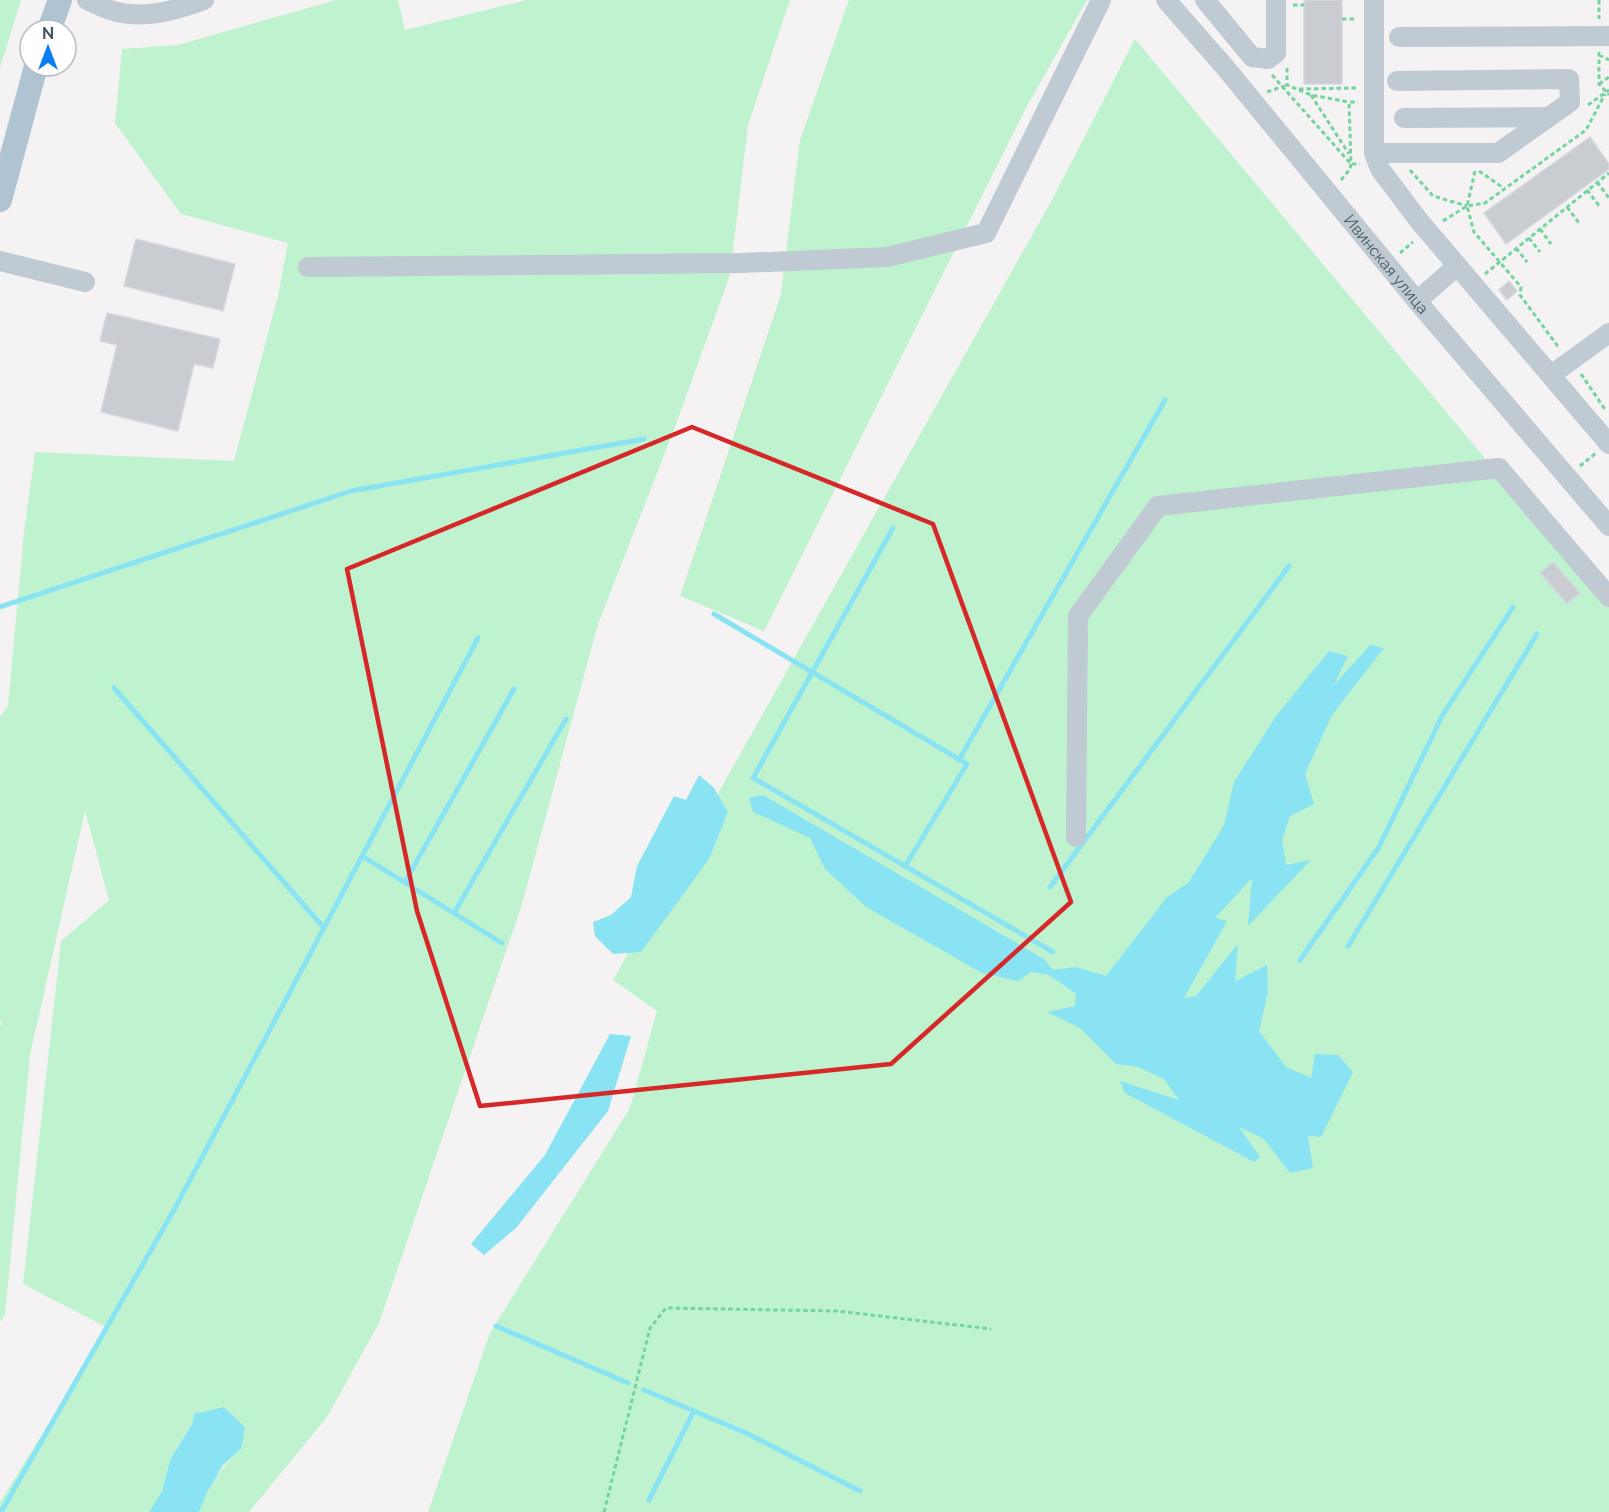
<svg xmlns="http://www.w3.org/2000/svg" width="1609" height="1512" font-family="Raleway,sans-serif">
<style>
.green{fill:#bff3d0}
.water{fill:#89e3f3}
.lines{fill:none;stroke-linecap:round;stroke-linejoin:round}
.stream{stroke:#89e3f3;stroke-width:5}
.building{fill:#c9cdd2;stroke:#d6d8de;stroke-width:1.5}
.path{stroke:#74d4a0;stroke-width:3;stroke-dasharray:4.5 3;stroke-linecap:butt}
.minor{stroke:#bfcad2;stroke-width:20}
.major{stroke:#b0c3d2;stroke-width:24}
.marked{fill:none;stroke:#d62828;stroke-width:4.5;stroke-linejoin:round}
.labels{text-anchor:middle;stroke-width:5;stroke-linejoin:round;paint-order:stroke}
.street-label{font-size:16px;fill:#485761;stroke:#fff}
</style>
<rect width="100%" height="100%" fill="#f4f2f2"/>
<!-- green -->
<path class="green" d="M0,0H21L0,68Z
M336,0H398L405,30L526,0H790L748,125L730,275L672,435L598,624L522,904L379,1323L327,1417L249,1512H199C210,1485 219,1469 241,1449L194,1414L192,1424L170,1460L162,1491L149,1512H0V1502L108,1328L23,1284L61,941L109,900L85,811L30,1055L5,1314L0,1322V1026L2,1022L0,1021V717L8,706L24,532L35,452L234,461L278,296L288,243L181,214L115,123L122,49L178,45Z
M849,0H1087L1026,108L764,631L680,596L781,294L800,140Z
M1135,39L1609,607V1512H428L490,1333L630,1108L657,1011L613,980L1053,198Z"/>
<!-- water -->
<path class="water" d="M1370,645L1384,648L1332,715L1305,774L1314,804L1290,816L1282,840L1286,865L1311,860L1248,926L1252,878L1215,918L1227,921L1184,998L1196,996L1238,944L1235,981L1267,965L1268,992L1259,1031L1286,1067L1311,1078L1315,1054L1338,1055L1353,1072L1321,1137L1308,1136L1313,1168L1290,1173L1264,1139L1239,1127L1260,1157L1254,1162L1125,1093L1120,1081L1179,1100L1164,1079L1138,1067L1116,1064L1080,1028L1047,1012L1075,1006L1076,994L1049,975L1031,972L1018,981L982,973L866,907L825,869L810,838L753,812L749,798L763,795L1044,959L1053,970L1076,967L1106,976L1167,897L1189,882L1224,825L1234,782L1276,716L1329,651L1348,656L1334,685Z
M699,775L714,788L728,812L709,859L641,952L613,954L595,936L593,922L611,915L631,897L637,866L674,796L686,800Z
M610,1034L631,1036L608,1111L516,1228L484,1255L471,1244L545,1155Z
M224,1407L245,1427L241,1449L223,1465L207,1493L199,1512H149L162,1491L170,1460L192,1424L194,1414Z"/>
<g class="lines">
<!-- stream -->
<path class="stream" d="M893,528L753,778L1053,952
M0,607L351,491L644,439
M714,614L967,764L906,865
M114,688L324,928
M959,760L1165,400
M362,856L502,943
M405,882L514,689
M1050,887L1289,566
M454,913L566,719
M1348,946L1537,634
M1300,960L1379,847L1442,716L1513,607
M496,1326L628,1383
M644,1390L746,1433L860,1491
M649,1500L694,1411
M1,1512L174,1210L478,638"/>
</g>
<!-- building -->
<path class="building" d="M1304,0H1342V84H1304Z
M1590,137L1609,164V169L1506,244L1484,213Z
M136,239L235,264L223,311L124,286Z
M1509,281L1517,291L1507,300L1499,290Z
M107,313L220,339L213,368L194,364L178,431L101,412L117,345L100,341Z
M1553,562L1580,593L1567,604L1540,573Z"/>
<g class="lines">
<!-- path -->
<path class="path" d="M1599,0V19
M1293,5H1304
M1342,19H1356
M1599,52V84L1609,95
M1599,55L1609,60
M1287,68V85L1311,95L1349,102
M1272,75L1351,164H1360
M1599,84L1609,77
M1299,89L1356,88
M1267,92L1287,85
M1311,95L1349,154
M1588,105L1609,90
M1410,170L1433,196L1467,206
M1475,171L1467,206L1474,232L1521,287L1520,295L1559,348
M1479,171L1505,189
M1341,180L1350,169L1351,164L1349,102H1358
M1597,182L1609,198
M1587,190L1600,207
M1567,207L1579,223
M1443,221L1467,206L1485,203L1586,130L1605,94
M1540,229L1551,244
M1529,238L1540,252
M1516,248L1527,262
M1400,253L1413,242
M1485,274L1609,173
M1581,374L1606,411
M1580,466L1596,453
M604,1512L650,1328L666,1308L837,1311L991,1329"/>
<!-- minor -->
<g class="minor">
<path d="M87,0C96,4 107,10 117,12C147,19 176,10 204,0"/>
<path id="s1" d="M1166,0L1224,66L1417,301L1609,526"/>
<path d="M1205,0L1252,57L1268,59L1276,53V0"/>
<path d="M1374,0V153L1380,169L1420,222L1609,444"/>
<path d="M1399,37L1609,36"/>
<path d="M1404,118L1549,117"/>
<path d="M1374,153H1498L1570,102L1569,79L1397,81"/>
<path d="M0,261L85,282"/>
<path d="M308,267L741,263L887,257L986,233L1101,0"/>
<path d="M1417,301L1457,266"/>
<path d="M1551,375L1609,333"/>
<path d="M1076,837L1078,616L1158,506L1499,468L1609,597"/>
</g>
<!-- major -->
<path class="major" d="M49,30L60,0
M0,200L36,66"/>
</g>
<!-- marked area -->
<path class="marked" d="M692,427L933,524L1071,902L891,1064L480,1106L417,911L347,569Z"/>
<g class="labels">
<!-- street labels -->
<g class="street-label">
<text dy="6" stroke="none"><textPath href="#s1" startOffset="344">Ивинская улица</textPath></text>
</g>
</g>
<!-- north arrow -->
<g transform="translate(48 48)"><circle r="28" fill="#ffffff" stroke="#b6bcc0" stroke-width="1.5"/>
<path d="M0-4.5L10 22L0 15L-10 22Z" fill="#0c7ef4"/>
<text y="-9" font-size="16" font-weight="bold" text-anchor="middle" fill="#485761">N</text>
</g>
</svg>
